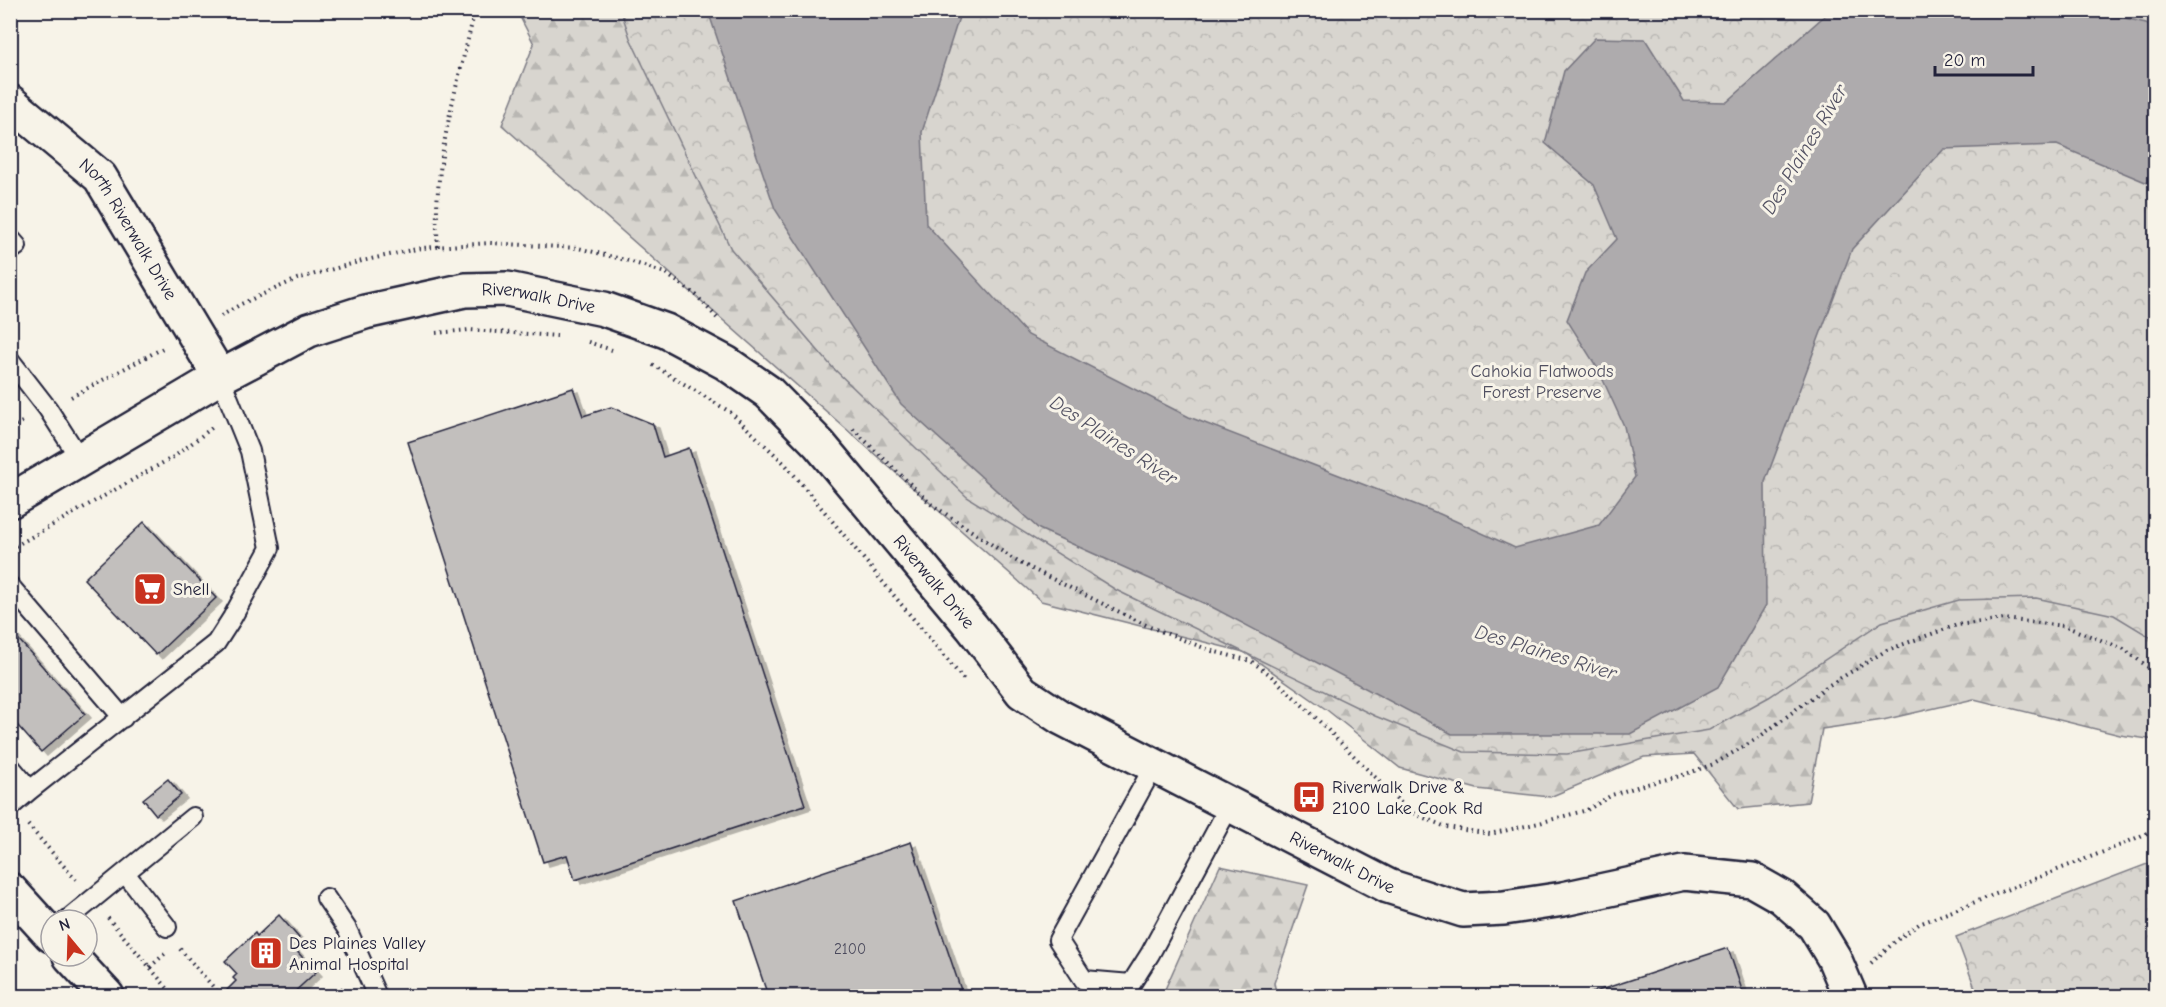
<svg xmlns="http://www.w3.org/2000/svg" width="2166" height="1007" font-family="'Comic Neue',sans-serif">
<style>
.forest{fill:url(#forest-firs);stroke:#7d7c85;stroke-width:1.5}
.park{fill:url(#park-crowns);stroke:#7d7c85;stroke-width:1.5}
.water{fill:#aeabad;stroke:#76747f;stroke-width:1.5}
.building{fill:#c2bfbd;stroke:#22223b;stroke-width:1.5;filter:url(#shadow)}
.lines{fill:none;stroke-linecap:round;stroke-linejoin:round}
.service-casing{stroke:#22223b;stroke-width:22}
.minor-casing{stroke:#22223b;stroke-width:38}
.primary-casing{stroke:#22223b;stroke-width:38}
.path{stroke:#22223b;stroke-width:4;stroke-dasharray:1.5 4.5;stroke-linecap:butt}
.service{stroke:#f7f3e8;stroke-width:18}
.minor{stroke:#f7f3e8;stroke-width:33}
.primary{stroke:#f7f3e8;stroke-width:33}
.labels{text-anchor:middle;stroke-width:6;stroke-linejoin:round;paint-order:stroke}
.number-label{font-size:15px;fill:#4a495c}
.street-label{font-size:18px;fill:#22223b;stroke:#f7f3e8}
.park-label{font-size:18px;fill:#504f60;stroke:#f7f3e8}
.poi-label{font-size:18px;fill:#22223b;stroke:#f7f3e8;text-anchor:start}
.water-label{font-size:20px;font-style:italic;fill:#535263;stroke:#f7f3e8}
</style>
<defs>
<pattern id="forest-firs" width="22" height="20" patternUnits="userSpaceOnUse" patternTransform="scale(1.5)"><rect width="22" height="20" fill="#d8d5cf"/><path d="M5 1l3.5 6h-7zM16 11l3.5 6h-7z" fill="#b9b7b3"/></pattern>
<pattern id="park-crowns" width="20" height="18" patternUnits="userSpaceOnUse" patternTransform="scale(1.5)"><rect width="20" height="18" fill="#d8d5cf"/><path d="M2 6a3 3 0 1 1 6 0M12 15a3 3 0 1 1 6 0" fill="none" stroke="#b9b7b3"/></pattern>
<filter id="shadow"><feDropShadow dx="6" dy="4" stdDeviation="0" flood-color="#0004"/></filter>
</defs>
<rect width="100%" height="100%" fill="#f7f3e8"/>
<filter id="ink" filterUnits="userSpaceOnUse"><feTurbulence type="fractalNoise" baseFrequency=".0167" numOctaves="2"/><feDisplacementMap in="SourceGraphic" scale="12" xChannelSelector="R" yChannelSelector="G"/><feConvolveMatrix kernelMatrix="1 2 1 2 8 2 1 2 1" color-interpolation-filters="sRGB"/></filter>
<g filter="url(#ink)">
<!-- forest -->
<path class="forest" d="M517,11H708L2155,186V740L2120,735L1974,699L1883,720L1822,729L1808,802L1738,809L1694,754L1644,757L1550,797L1477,789L1400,768L1327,710L1244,652L1041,601L502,125L534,44Z
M1220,866L1308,885L1274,983L1277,996H1162Z"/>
<!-- park -->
<path class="park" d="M621,11H2155V640L2114,615L2036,598L1959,600L1882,622L1769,697L1709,730L1567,754L1464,752L1375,716L1116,590L967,497L833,368L731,249L630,38Z
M2155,861V996H1978L1956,937Z"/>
<!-- water -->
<path class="water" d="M2095,11L2146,23L2155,31V186L2057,145L1944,149L1852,249L1765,482L1766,605L1718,687L1630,734H1452L1210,606L1039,529L901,404L775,209L708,11H961L922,132L926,224L1028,335L1189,417L1440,514L1515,548L1599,525L1635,477L1624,426L1598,369L1567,320L1585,273L1617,239L1594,185L1545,143L1564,71L1595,38L1645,39L1684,101L1727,102L1830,11Z"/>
<!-- building -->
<path class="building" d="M573,388L583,416L611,407L653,424L663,457L689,448L805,805L575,880L567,855L543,862L408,442Z
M144,522L216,598L156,655L84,579Z
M10,630L85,714L41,752L10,717Z
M168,779L181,795L156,815L143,799Z
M911,842L963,996H768L736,901Z
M279,915L299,938L291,945L316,972L290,996H234L227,990L236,981L233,978L237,974L225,961L255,933L257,936Z
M1728,948L1744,996H1582Z"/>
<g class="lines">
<!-- service casing -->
<g class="service-casing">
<path id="service" d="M10,238L17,246L10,251
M10,360L48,409L80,459
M10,586L123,718
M10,766L30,790
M1154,766L1058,940L1084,980L1131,984L1150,954L1230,805
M10,807L30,790L216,643L232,618L270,548L250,451L220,377
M125,873L167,927
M326,898L347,929L377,996
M67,920L193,817"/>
</g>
<!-- minor casing -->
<g class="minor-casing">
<g id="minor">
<path id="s1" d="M10,102L100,177L220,377"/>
<path id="s2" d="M10,501L220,377L309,330L365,312L465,290L507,289L604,309L666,331L726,363L768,392L819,444L972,627L1022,692L1060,717L1388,886L1463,910L1504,908L1563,899L1684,873L1752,880L1782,897L1814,925L1834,958L1850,996"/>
</g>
</g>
<!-- primary casing -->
<g class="primary-casing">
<path id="primary" d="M10,890L51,935
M70,956L107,996"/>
</g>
<!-- path -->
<path class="path" d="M438,247C431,166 457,88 475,10
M221,316L241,304L297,279L362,261L421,248L490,243L578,248L629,261L665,273L696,295L717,318
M436,333L469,330L557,336
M588,342L612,350
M653,365L730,412L785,464L964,680
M71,397L165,347
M10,428L24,421
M853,429L931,504L1018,562L1150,627L1212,651L1251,661L1269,674L1310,712L1410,812L1446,827L1490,834L1539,823L1587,810L1612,795L1643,785L1680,776L1714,764L1758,738L1826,687L1887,650L1957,625L2004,619L2064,626L2124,649L2156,673
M10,549L175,456L213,427
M28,825L76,880
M108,918L174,996
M180,949L221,996
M1871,963L1897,940L1919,924L2121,845L2147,833L2156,825
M150,967L167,952
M332,996L346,986"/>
<!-- service -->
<use href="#service" class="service"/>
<!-- minor -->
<use href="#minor" class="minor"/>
<!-- primary -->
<use href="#primary" class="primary"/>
</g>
</g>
<!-- icons -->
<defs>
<g id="supermarket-square" transform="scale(1.725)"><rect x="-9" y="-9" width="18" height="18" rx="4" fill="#c8321e" stroke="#f7f3e8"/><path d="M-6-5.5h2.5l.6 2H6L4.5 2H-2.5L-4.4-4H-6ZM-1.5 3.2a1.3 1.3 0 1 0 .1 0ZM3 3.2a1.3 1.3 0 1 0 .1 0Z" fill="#fff"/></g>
<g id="bus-square" transform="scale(1.725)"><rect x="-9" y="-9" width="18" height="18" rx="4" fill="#c8321e" stroke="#f7f3e8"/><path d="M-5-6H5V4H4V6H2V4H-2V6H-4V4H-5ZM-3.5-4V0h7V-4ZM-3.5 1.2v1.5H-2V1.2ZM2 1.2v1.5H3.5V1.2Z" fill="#fff"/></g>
<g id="building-square" transform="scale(1.725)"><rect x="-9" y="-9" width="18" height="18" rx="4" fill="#c8321e" stroke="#f7f3e8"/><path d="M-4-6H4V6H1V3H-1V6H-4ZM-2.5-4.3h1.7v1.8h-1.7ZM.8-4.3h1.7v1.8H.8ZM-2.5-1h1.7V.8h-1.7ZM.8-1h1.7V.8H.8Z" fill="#fff"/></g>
</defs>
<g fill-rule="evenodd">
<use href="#supermarket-square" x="150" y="589"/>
<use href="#bus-square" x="1309" y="797"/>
<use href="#building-square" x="266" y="953"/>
</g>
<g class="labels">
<!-- number labels -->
<g class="number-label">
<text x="850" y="954">2100</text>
</g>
<!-- street labels -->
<g class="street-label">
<text dy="6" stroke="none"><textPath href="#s1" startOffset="176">North Riverwalk Drive</textPath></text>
<text dy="6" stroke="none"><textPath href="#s2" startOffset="580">Riverwalk Drive</textPath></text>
<text dy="6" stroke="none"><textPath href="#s2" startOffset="1084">Riverwalk Drive</textPath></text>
<text dy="6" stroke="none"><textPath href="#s2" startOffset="1588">Riverwalk Drive</textPath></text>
</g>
<!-- park labels -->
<g class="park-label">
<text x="1542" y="377">Cahokia Flatwoods<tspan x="1542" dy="21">Forest Preserve</tspan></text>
</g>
<!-- poi labels -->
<g class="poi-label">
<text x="173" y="595">Shell</text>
<text x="1332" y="793">Riverwalk Drive &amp;<tspan x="1332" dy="21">2100 Lake Cook Rd</tspan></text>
<text x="289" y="949">Des Plaines Valley<tspan x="289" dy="21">Animal Hospital</tspan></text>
</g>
<!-- water labels -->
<g class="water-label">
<text transform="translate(1804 149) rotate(-59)" y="7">Des Plaines River</text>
<text transform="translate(1114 440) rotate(33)" y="7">Des Plaines River</text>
<text transform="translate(1546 652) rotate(17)" y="7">Des Plaines River</text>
</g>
</g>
<!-- margin -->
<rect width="2166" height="1007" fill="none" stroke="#f7f3e8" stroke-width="36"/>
<rect x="18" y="18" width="2130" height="971" fill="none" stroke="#22223b" stroke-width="2" filter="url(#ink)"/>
<!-- north arrow -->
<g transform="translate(69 938) rotate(341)"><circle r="28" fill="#f7f3e8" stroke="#a29fa3" stroke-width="1.5"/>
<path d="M0-4.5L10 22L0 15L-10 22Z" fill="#c8321e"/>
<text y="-9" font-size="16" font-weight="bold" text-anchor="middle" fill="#22223b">N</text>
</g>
<!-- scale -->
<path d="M1935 66v9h98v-9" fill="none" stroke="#22223b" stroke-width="3"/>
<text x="1944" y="66" font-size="18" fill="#22223b" stroke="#f7f3e8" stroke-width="4.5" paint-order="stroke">20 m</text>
</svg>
